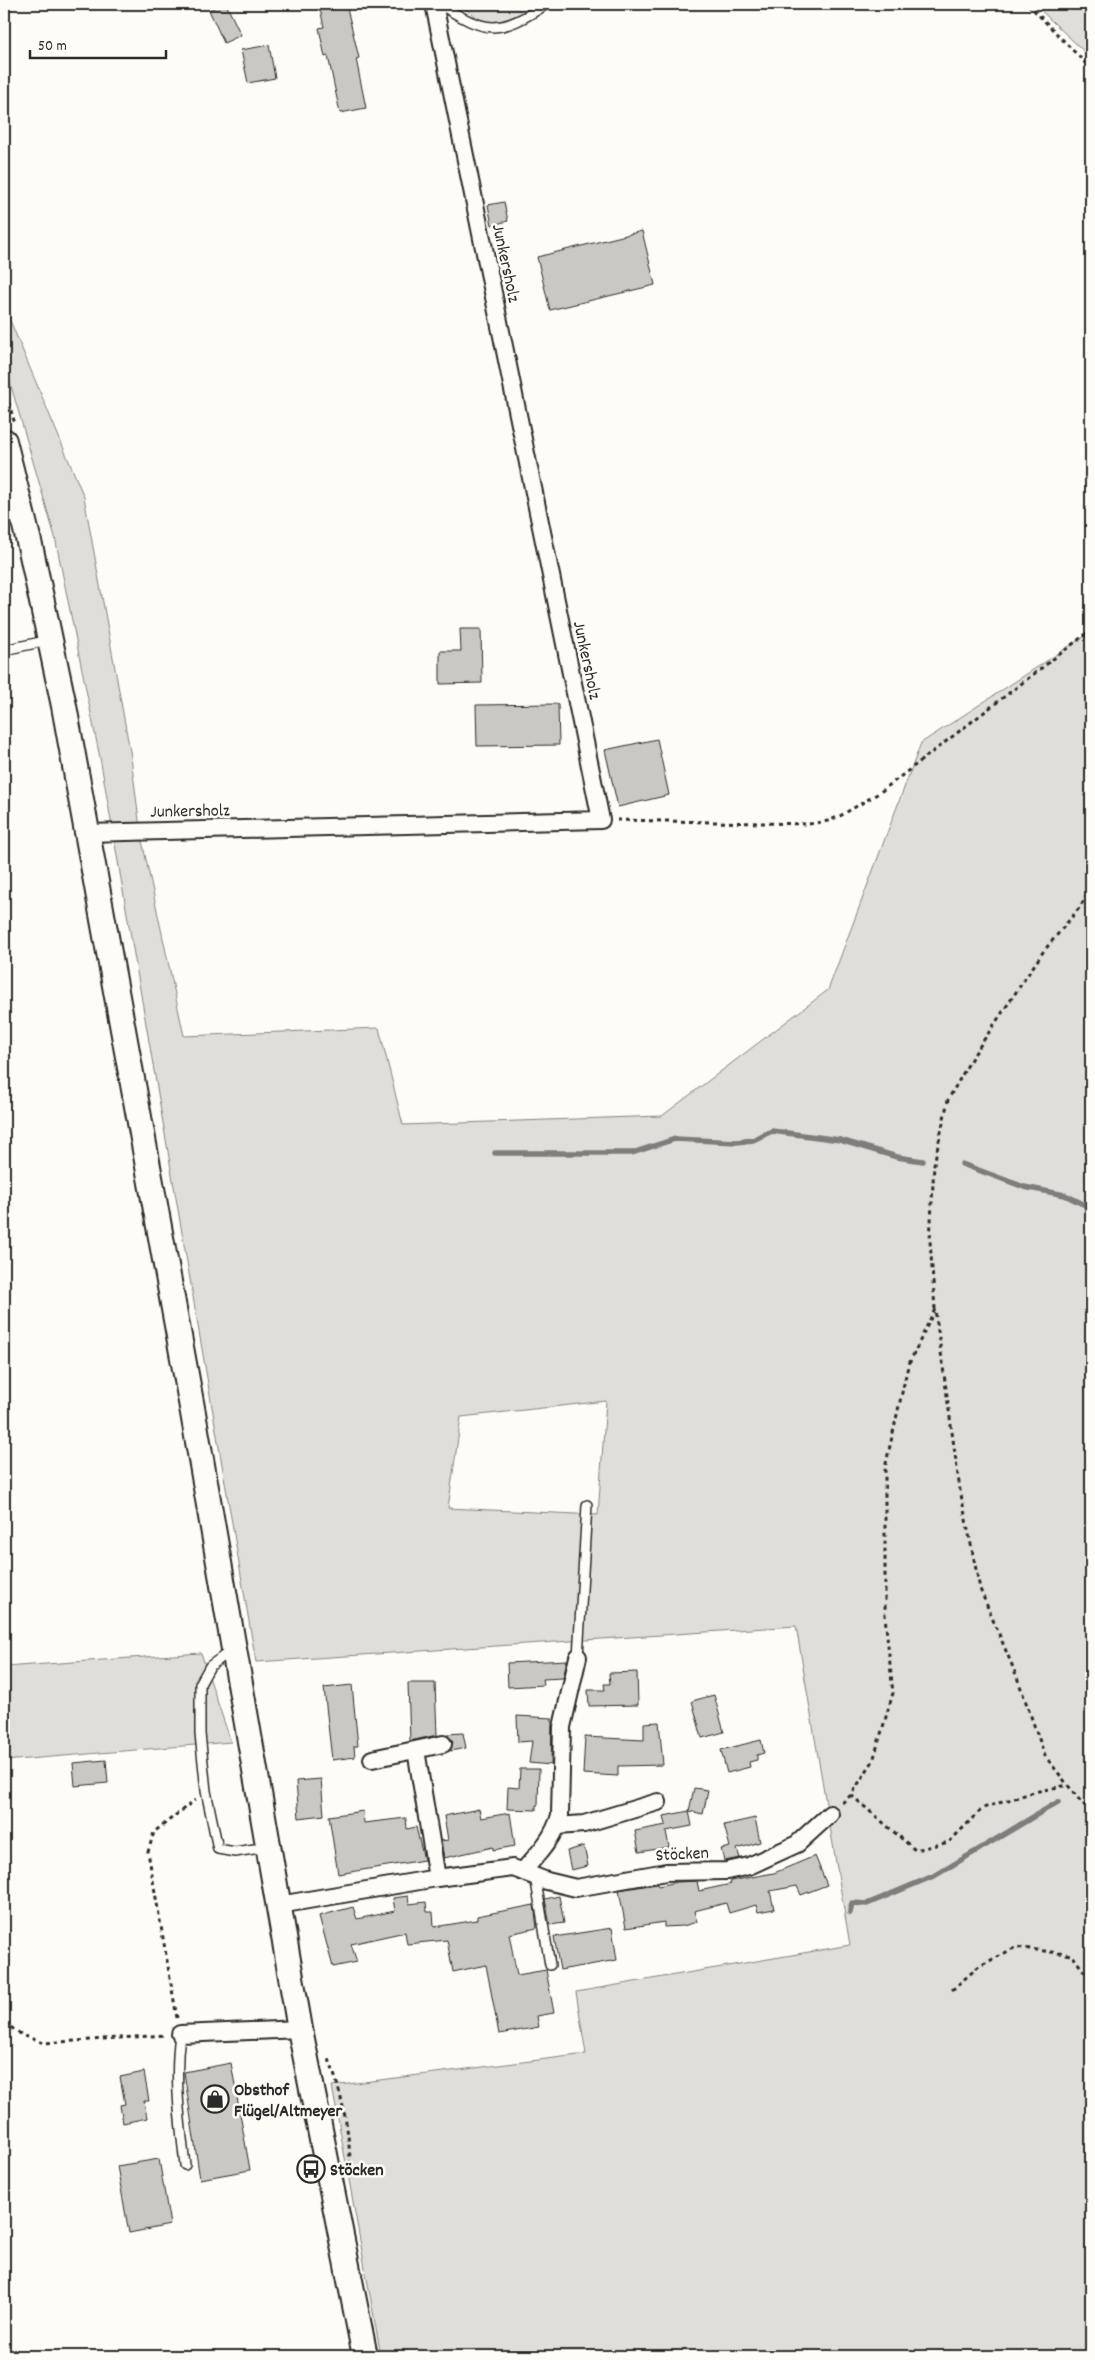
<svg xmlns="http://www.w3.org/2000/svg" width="1095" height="2360" font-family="Dekko,sans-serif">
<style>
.green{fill:#dfdeda;stroke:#858482;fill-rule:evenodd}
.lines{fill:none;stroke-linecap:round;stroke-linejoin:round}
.stream{stroke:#7e7d7b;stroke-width:5.5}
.building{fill:#c9c8c4;stroke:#2b2b2b}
.lane-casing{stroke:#2b2b2b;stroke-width:12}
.street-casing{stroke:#2b2b2b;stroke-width:20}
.secondary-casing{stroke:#2b2b2b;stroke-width:28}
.path{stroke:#2b2b2b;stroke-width:3;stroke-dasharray:4 4;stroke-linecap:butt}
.lane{stroke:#fdfcf7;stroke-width:9}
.street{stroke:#fdfcf7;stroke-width:16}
.secondary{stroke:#fdfcf7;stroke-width:24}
.labels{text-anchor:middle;stroke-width:5;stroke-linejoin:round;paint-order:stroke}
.street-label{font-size:18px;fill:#2b2b2b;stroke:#fdfcf7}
.poi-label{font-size:18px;font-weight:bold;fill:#2b2b2b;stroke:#fdfcf7;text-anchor:start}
</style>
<rect width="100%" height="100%" fill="#fdfcf7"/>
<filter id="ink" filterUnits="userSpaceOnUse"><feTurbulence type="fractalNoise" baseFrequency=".02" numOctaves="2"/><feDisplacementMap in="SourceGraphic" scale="10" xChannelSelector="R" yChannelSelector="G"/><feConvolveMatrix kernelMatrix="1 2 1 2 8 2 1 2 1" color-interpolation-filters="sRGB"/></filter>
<g filter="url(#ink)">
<!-- green -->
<path class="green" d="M458,4H539L508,21L484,22Z
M1034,4H1091V58Z
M4,306L84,497L131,757L141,836L184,1036L379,1028L403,1125L662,1116L828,990L921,743L1091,632V2356H381L332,2086L586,2054L576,1992L850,1945L796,1626L256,1662L101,763L55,537L4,362ZM606,1401L598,1515L448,1508L461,1417Z
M201,1653L231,1742L4,1761V1667Z"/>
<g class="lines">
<!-- stream -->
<path class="stream" d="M495,1153H632L675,1139L737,1142L753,1140L772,1131L840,1140L897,1157L923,1161
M962,1164L1024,1187L1065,1195L1091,1208
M850,1913L852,1903L867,1904L936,1875L1058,1802"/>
</g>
<!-- building -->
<path class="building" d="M222,4H226L241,35L224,43L209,10Z
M319,4H346L359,58L356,59L366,108L340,113L328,56L325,57L319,28L324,27Z
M269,45L275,78L248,83L241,50Z
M504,202L508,221L492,225L488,205Z
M642,231L655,285L550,310L537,257Z
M460,629H481L482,683L440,684V651H461Z
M558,704L559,745L477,746L476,705Z
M657,739L669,795L618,807L605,750Z
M567,1660L563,1678L543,1679L544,1685L508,1687L507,1663Z
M637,1672L638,1705L589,1706L588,1690H605L604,1684H610L609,1673Z
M408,1683H435L437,1735L410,1741Z
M352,1685L358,1746H354L355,1757L332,1760L324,1688Z
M714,1695L724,1732L702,1738L692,1701Z
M517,1716L552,1718L551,1765L529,1763L532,1741L518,1742Z
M659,1722L663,1765L618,1766V1776L583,1774L585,1737L644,1740V1723Z
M463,1733L466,1748L450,1751L453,1742L447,1734Z
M761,1740L764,1753L757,1755V1760L749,1762L750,1767L727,1773L721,1750Z
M106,1760L108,1783L75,1786L73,1763Z
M520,1769H539L538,1805H536V1810L507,1809L508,1787L519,1788Z
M321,1779L324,1815L299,1818L296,1781Z
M694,1788L708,1790L703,1814L689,1811Z
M479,1809L481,1818L510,1813L515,1846L493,1850V1847L444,1858L441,1841L448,1840L444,1816Z
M363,1811L364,1823L406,1818L407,1829L416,1827L424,1860L338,1874L329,1816Z
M689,1811L692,1826L666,1831L669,1847L639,1852L635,1831L666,1825L664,1816Z
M755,1818L760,1842L737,1849L740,1858L724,1861L721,1849L730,1847L724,1825Z
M584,1846L588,1866L571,1870L567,1851Z
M815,1856L827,1885L801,1895L797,1886L770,1891L774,1909L758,1912L756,1905L729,1913L726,1903L694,1911L697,1922L683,1926L664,1927V1922L626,1928L619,1890L657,1884L658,1886L677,1882L697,1881L699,1891L731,1884L730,1881L774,1873Z
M408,1896L409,1904L426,1902L427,1912H433L434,1927L477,1920V1916L534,1905L537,1928L509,1934L517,1975L546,1970L554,2013L537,2016L539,2027L499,2034L486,1965L453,1972L447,1940L407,1944L405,1932L351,1944L357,1962L333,1967L319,1916L353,1907L357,1919L395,1911L393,1898Z
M559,1896L564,1923L550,1925L545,1899Z
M612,1928L617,1960L560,1970L554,1937Z
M231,2063L250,2170L200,2179L184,2072Z
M144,2072L149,2101H144L147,2118L123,2123L120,2105L125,2104L120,2077Z
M159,2159L170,2225L129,2233L117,2166Z"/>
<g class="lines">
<!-- lane casing -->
<g class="lane-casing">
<path id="lane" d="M439,4C488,34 498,35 547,4
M4,650L50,640
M232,1650L210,1666L200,1684V1734L206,1791L218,1849L235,1852L267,1847
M578,1657L587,1505
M535,1876L550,1965
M180,2034C174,2079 180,2121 185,2165"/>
</g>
<!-- street casing -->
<g class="street-casing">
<path id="street" d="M87,833L601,820L434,4
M416,1750L437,1878
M372,1759L443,1744
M557,1826L584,1824L658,1802
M523,1871C538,1854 554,1838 560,1815L562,1727L578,1657
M279,1905L437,1878L513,1868L547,1881L576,1888L666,1872L727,1871L749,1866L797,1844L830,1814
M180,2034L300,2029"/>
</g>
<!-- secondary casing -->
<g class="secondary-casing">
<path id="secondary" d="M4,441L31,550L64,706L193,1413L300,2029L365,2356"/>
</g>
<!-- path -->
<path class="path" d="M1028,4L1091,69
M4,387L15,424
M617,820L809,824L828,821L840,816L879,793L1091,630
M1091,887L1080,907L1043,952L971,1059L948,1100L934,1164L930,1241L935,1309L960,1490L980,1589L1017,1677L1045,1756L1081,1802L1091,1811
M851,1795L915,1850L949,1842L983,1808L1034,1792L1068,1785
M842,1803L851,1795L873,1761L893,1693L885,1616V1468L908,1366L935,1309
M952,1990L978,1967L1016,1947L1072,1955L1091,1981
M177,2018L148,1852L154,1832L195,1800
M4,2023L24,2036L44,2043L165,2035
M329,2059C341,2092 350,2131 350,2166"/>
<!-- lane -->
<use href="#lane" class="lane"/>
<!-- street -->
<use href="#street" class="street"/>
<!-- secondary -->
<use href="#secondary" class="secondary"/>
</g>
</g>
<!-- icons -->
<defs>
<g id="shop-ring" transform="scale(1.4375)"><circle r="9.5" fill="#fdfcf7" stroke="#2b2b2b" stroke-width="1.5"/><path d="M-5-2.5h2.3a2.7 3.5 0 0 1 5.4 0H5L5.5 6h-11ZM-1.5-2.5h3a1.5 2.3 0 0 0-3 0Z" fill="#2b2b2b"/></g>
<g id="bus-ring" transform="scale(1.4375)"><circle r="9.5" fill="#fdfcf7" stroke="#2b2b2b" stroke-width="1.5"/><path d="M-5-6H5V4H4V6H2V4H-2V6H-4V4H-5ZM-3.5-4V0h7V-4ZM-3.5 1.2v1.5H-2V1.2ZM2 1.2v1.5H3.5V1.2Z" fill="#2b2b2b"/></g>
</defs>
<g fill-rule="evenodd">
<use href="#shop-ring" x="215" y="2099"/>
<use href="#bus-ring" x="311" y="2169"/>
</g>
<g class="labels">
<!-- street labels -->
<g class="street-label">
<text transform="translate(507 263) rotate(78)" y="6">Junkersholz</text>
<text transform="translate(588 660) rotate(78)" y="6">Junkersholz</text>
<text transform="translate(190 810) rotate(-1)" y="6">Junkersholz</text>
<text transform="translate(682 1853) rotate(-3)" y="6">Stöcken</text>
</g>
<!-- poi labels -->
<g class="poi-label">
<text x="234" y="2095">Obsthof<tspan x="234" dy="21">Flügel/Altmeyer</tspan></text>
<text x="330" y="2175">Stöcken</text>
</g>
</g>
<!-- margin -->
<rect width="1095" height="2360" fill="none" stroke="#fdfcf7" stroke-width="20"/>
<rect x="10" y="10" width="1075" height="2340" fill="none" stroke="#2b2b2b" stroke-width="2" filter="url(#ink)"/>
<!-- scale -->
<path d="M30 50v8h136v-8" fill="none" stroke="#2b2b2b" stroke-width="2.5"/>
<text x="38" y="50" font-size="15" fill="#2b2b2b" stroke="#fdfcf7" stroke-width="4" paint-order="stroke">50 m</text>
</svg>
